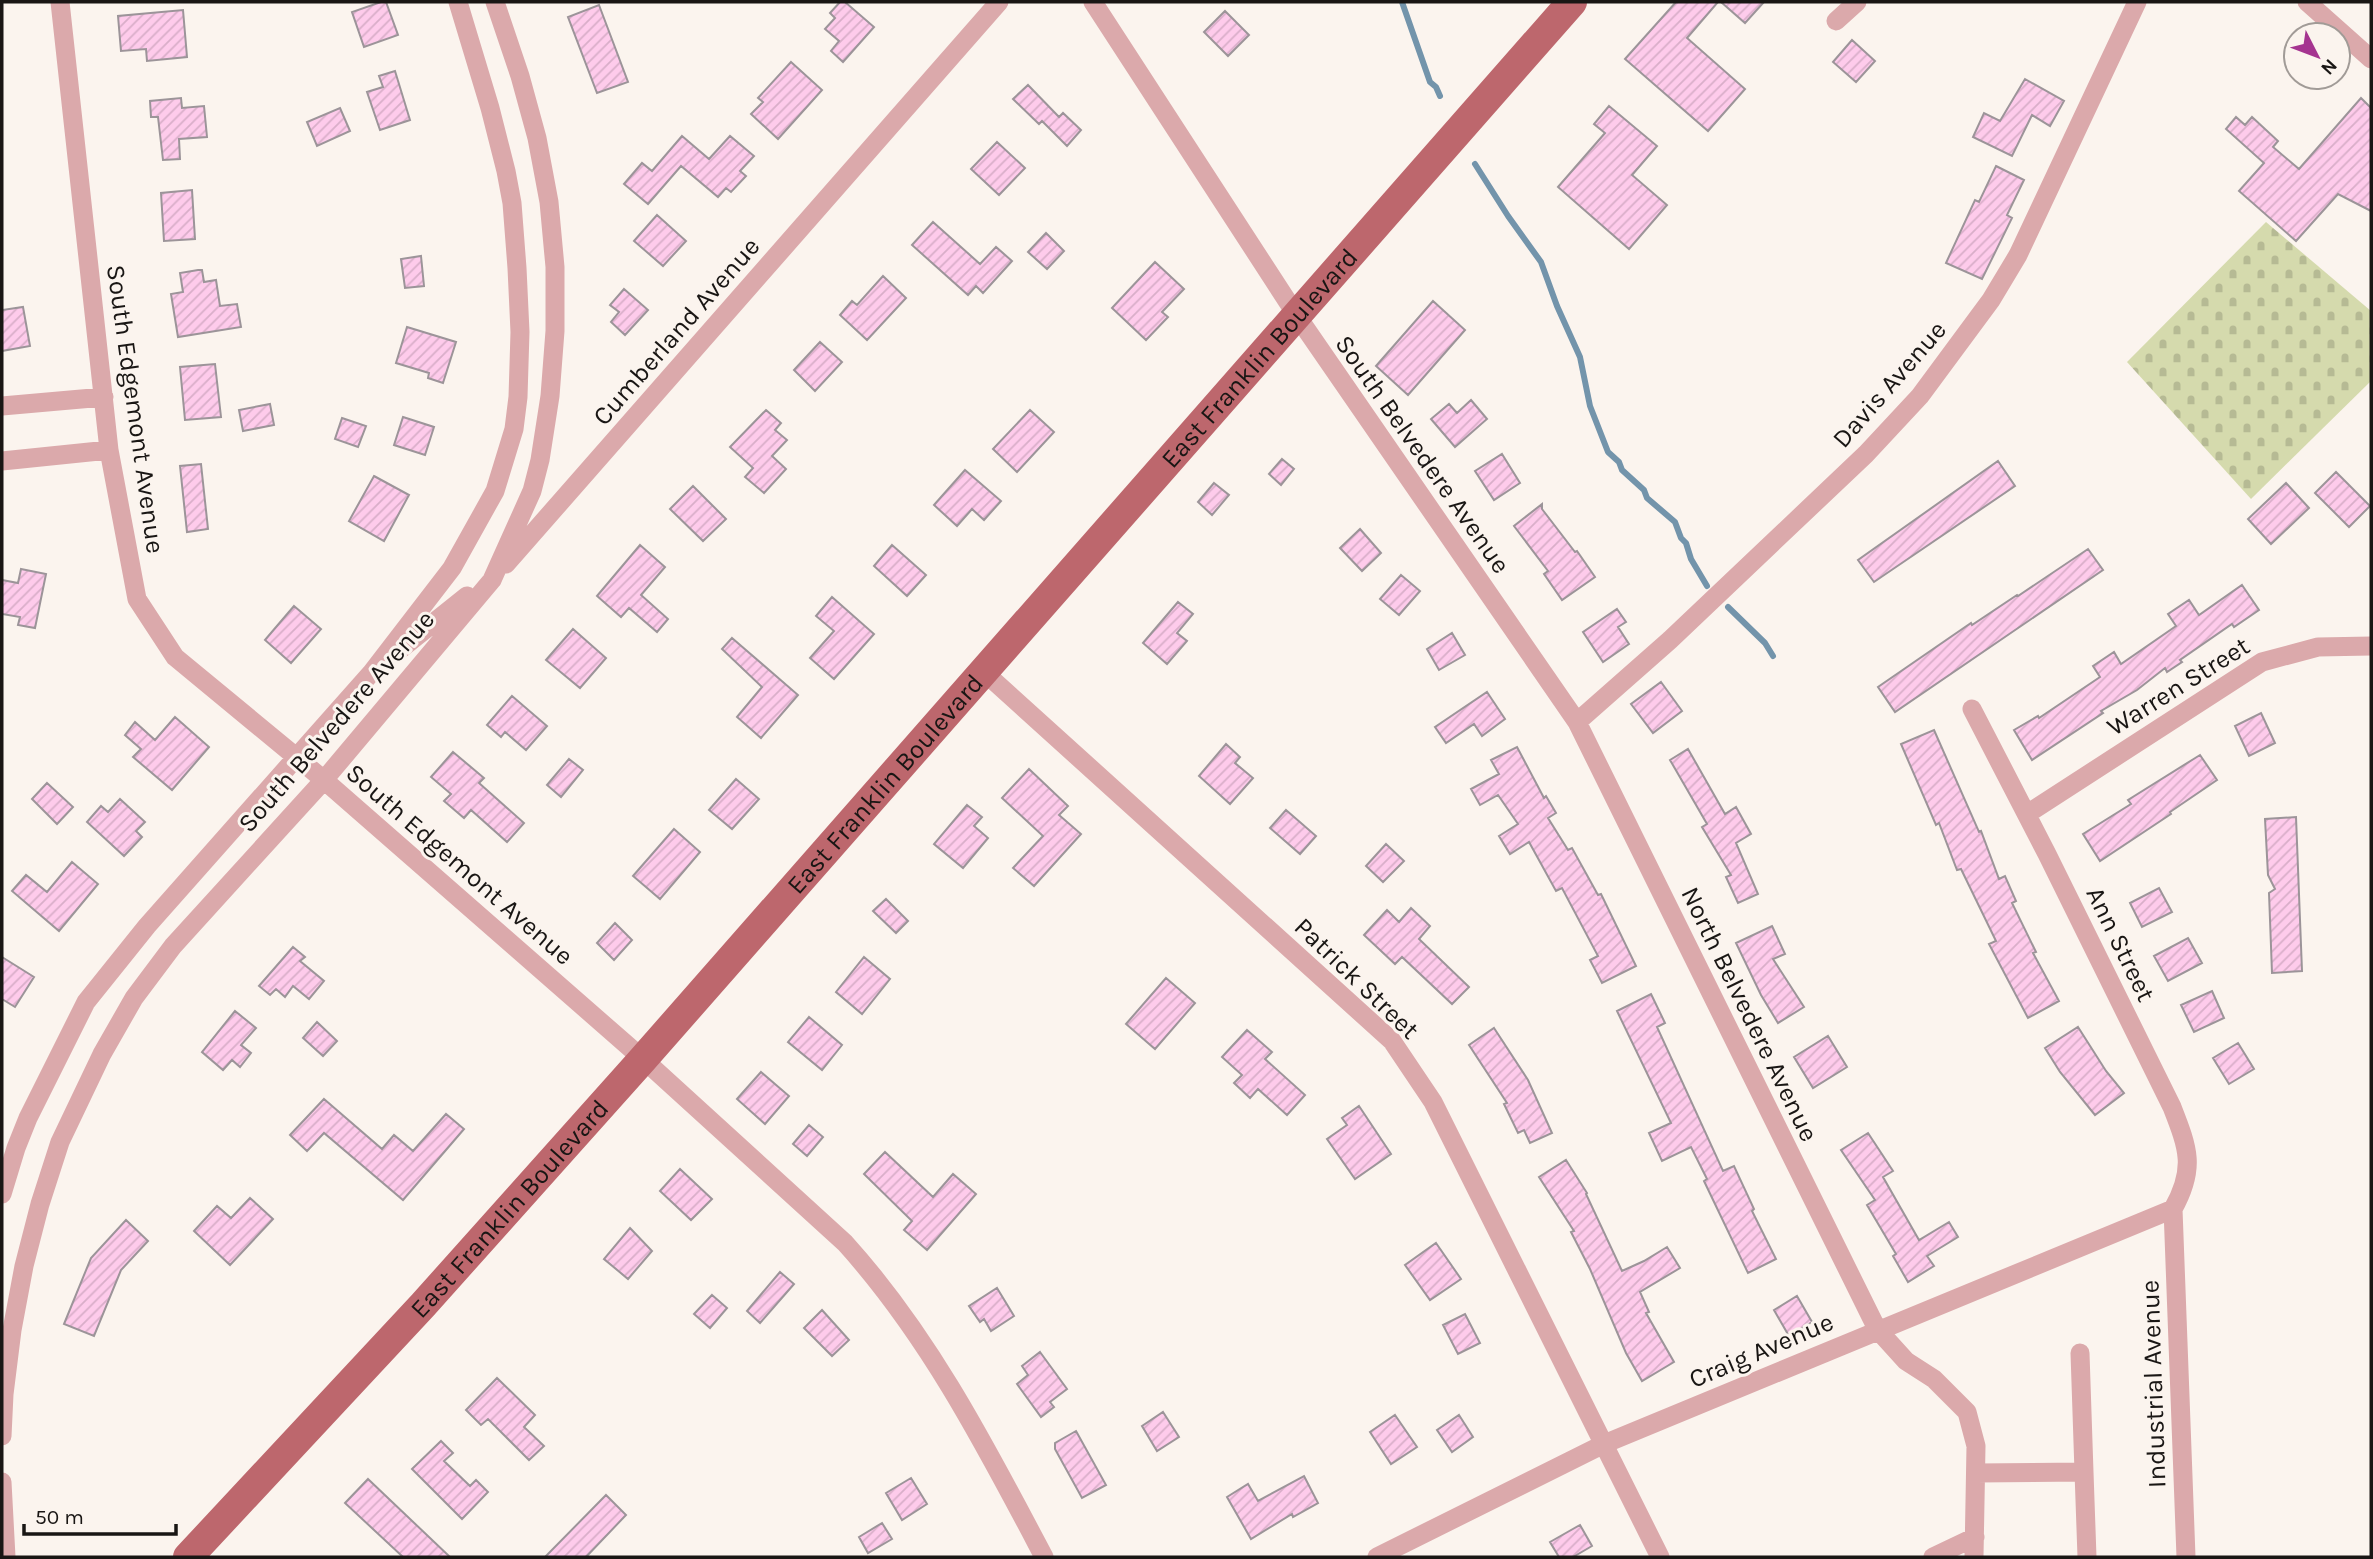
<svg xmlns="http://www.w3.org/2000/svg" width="2373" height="1559" font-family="Karla,sans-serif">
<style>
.cemetery{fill:url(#cemetery-stones)}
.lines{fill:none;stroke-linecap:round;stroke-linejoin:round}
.stream{stroke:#7394ab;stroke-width:6}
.building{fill:url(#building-hatch);stroke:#9c9499;stroke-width:2}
.minor{stroke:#dba9ab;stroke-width:19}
.primary{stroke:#bd676d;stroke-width:30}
.labels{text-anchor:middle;stroke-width:6;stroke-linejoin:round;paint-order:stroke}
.street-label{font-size:26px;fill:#191614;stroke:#fbf4ee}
</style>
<defs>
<pattern id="cemetery-stones" width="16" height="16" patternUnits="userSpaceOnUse" patternTransform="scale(1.75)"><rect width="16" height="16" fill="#d5daad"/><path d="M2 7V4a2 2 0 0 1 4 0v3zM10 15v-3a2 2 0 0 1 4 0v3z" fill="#b6ba94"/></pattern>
<pattern id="building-hatch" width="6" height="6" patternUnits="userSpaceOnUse" patternTransform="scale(1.75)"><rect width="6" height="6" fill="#fecbeb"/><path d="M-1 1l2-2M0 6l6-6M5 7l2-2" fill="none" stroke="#d9aec9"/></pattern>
</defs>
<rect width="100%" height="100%" fill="#fbf4ee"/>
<!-- cemetery -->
<path class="cemetery" d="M2266,222L2371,311V381L2251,499L2127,362Z"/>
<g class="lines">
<!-- stream -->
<path class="stream" d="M1402,2L1430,82L1436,87L1440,96
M1475,164L1508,216L1541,262L1557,306L1580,357L1590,406L1608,452L1619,462L1622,470L1644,490L1647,498L1675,522L1681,538L1686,543L1691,559L1707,586
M1728,607L1765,643L1773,656"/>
</g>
<!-- building -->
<path class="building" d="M381,2H386L398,35L364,47L352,12Z
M840,2H845L874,27L843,62L831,51L839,41L825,29L835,18L830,13Z
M1676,2H1718L1687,38L1745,89L1708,131L1625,59Z
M1721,2H1764L1745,23Z
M599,5L628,82L597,93L568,17Z
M183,10L187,57L147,61L146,49L121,51L118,16Z
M1225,11L1249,35L1228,56L1204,32Z
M1852,40L1875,61L1856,82L1833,62Z
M791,62L822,90L778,139L751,114L763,102L758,98Z
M395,71L410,120L380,130L367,92L383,87L379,76Z
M2025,79L2064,101L2050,126L2032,115L2012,156L1973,137L1984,113L2000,121Z
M1028,85L1059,117L1063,113L1081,130L1067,146L1042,121L1039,124L1013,99Z
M181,98L182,108L204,106L207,137L179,139L180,159L163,160L158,117H151L150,101Z
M2361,98L2371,108V211L2338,194L2296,241L2239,191L2264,163L2226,129L2236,117L2245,125L2252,117L2278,141L2273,147L2299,169Z
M1609,106L1657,146L1632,175L1667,205L1629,249L1558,187L1605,133L1594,124Z
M340,108L350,131L317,146L307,122Z
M682,136L709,159L730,136L754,156L740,171L746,176L731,192L726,188L718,197L681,166L648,204L624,184L642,163L652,171Z
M997,142L1025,168L999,195L971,169Z
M1996,166L2024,180L2007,215L2012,218L1982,279L1946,263L1975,200L1979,202Z
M192,190L195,239L164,241L161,193Z
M657,215L686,241L663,266L634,241Z
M933,222L980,264L996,247L1012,261L983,293L976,286L968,295L912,245Z
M1046,233L1064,251L1047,269L1028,252Z
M421,256L424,286L405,288L401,259Z
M1155,262L1184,289L1162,312L1168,317L1146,340L1112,308Z
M198,270H202L204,282L216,280L220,306L237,304L241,327L178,337L171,294L183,292L180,273Z
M883,276L906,298L867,340L840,315L852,301L857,305Z
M624,289L648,310L625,335L611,322L619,312L610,305Z
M1433,301L1465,330L1408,395L1376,366Z
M23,307L30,346L2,351V310Z
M407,327L456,342L443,383L428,378L429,373L396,363Z
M820,342L842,362L815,391L794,370Z
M215,364L221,417L185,420L180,367Z
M1471,400L1487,419L1455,447L1431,419L1449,404L1457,413Z
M270,404L274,425L243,431L239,410Z
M766,410L781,423L775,430L787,440L772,456L786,469L764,493L745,477L753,468L730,447Z
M1030,410L1054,432L1017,472L993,449Z
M403,417L434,427L425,455L394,445Z
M342,418L366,426L358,447L335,439Z
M1502,454L1520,483L1494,500L1475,471Z
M1282,459L1294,469L1281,485L1269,474Z
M1998,461L2015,486L1874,582L1858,560Z
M201,464L208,529L187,532L180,466Z
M965,470L1001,501L984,520L972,509L957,526L934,505Z
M2336,472L2370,506L2349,527L2315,493Z
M374,476L409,495L384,541L349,521Z
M1214,483L1229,495L1212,515L1198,502Z
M2286,483L2309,508L2271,544L2248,519Z
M693,486L726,519L703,541L670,509Z
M1542,504V509L1575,552L1577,551L1595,577L1562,600L1544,574L1548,571L1514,526Z
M1360,529L1381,553L1362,571L1340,548Z
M640,545L665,567L641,595L668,619L657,632L629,608L621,617L597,596Z
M892,545L926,575L907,596L874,566Z
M2088,549L2103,570L1895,712L1878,687L1971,623L1972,625L2017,595L2018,596Z
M21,569L46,574L35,628L18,625L20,617L2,614V580L18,583Z
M1401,575L1420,591L1399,615L1380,599Z
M2242,585L2259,610L2234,627L2232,624L2180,660L2182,662L2167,672L2165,668L2137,690L2101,711L2103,713L2032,760L2014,730L2038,716L2039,718L2100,677L2093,666L2114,652L2121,664L2176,626L2168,614L2189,600L2199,615Z
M832,597L874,634L834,679L810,658L834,631L816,616Z
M1178,602L1193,614L1177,633L1187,641L1167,664L1143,643Z
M294,606L321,629L291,663L265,640Z
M1617,609L1626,622L1618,627L1629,644L1603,662L1583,632Z
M573,629L606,658L580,688L546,660Z
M1452,633L1465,655L1439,670L1427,649Z
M732,638L798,695L761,738L737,717L762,687L722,649Z
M1661,682L1682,711L1653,733L1631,704Z
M1487,692L1505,719L1482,736L1474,724L1446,743L1435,727Z
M512,696L547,726L526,750L505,732L501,737L487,725Z
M2261,713L2275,743L2249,756L2235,726Z
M175,717L209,747L172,790L133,757L141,749L125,735L135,722L155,740Z
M1934,730L1979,832L1981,831L1999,879L2005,876L2016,901L2012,903L2036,952L2033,953L2059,1001L2028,1018L1989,944L1996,941L1961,869L1957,870L1939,823L1936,825L1901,744Z
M1226,744L1240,757L1235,763L1253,778L1230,804L1199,776Z
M1517,747L1544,798L1546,796L1556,813L1548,818L1568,850L1572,848L1598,895L1601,894L1636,966L1602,983L1590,960L1598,956L1562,888L1556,891L1529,842L1510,854L1499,836L1518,824L1498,795L1480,805L1471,789L1499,774L1491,760Z
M1688,749L1725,814L1736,807L1751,834L1736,843L1758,894L1738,903L1726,877L1731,875L1702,827L1707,824L1670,760Z
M453,752L484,778L479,783L524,823L507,842L471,810L464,818L444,801L451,794L431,777Z
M2200,755L2217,780L2170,812L2171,814L2100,861L2083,834L2131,804L2128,800Z
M569,759L583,770L561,797L547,785Z
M1029,769L1068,806L1059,815L1081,834L1034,886L1013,868L1043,836L1002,798Z
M736,779L759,799L732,829L709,810Z
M47,783L73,807L57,824L32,799Z
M120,799L145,822L136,831L142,837L124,856L87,822L101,806L108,812Z
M967,805L982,817L974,826L988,838L963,868L934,844Z
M1286,810L1316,836L1300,854L1270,828Z
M2296,817L2302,971L2272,973L2269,893L2275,889L2268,875L2265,819Z
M674,829L700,852L660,899L633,876Z
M1386,844L1404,861L1383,882L1366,866Z
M72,862L98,884L59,931L12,891L26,875L47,892Z
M2159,888L2172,912L2142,927L2130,903Z
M886,899L908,921L896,933L873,911Z
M1411,908L1430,926L1419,939L1469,987L1452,1004L1402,957L1395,964L1364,935L1387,910L1399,922Z
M615,923L632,940L614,960L597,943Z
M1772,926L1785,954L1773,959L1804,1007L1778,1023L1761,995L1736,943Z
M2188,938L2202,963L2168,981L2154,956Z
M293,947L305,957L300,961L324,981L309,999L293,986L285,997L276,989L270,995L259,986Z
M2,957L34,977L15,1007L2,999Z
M864,957L890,979L862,1014L836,992Z
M1166,978L1195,1003L1155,1049L1126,1024Z
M2212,991L2224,1018L2194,1032L2181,1005Z
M1651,994L1665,1023L1657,1027L1723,1171L1734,1166L1754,1209L1752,1211L1776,1259L1748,1273L1704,1181L1707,1179L1691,1147L1662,1161L1649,1133L1671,1123L1617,1011Z
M235,1011L256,1028L241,1045L251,1053L240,1067L232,1060L223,1070L202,1052Z
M809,1017L842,1045L822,1070L788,1042Z
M317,1022L337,1041L323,1056L303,1038Z
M2078,1027L2106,1071L2124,1093L2095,1115L2060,1072L2045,1048Z
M1494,1028L1528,1080L1552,1133L1530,1143L1524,1130L1518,1133L1504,1104L1507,1103L1469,1045Z
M1247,1030L1272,1052L1265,1059L1305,1095L1287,1115L1258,1089L1250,1098L1234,1083L1242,1075L1222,1057Z
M1828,1036L1847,1067L1813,1088L1794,1057Z
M2238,1043L2254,1069L2229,1084L2213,1058Z
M761,1072L789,1096L765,1124L737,1099Z
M324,1099L382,1149L394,1135L413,1151L446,1114L464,1129L403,1200L324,1133L307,1151L290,1135Z
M1359,1106L1391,1154L1355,1179L1327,1139L1347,1125L1342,1118Z
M809,1125L823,1137L807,1156L793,1144Z
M1868,1133L1893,1171L1883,1177L1919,1240L1949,1222L1958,1237L1927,1256L1934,1266L1908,1282L1893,1256L1896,1254L1867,1205L1875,1200L1841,1150Z
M885,1152L933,1197L953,1174L976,1194L927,1250L904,1230L912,1221L864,1174Z
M1566,1160L1587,1193L1586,1194L1622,1271L1644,1261L1667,1247L1680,1268L1640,1292L1649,1312L1646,1313L1674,1362L1642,1381L1626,1353L1590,1269L1571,1232L1574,1231L1539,1177Z
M680,1169L712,1199L691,1220L660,1191Z
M250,1198L273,1219L230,1265L194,1231L217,1206L231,1218Z
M126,1220L148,1241L121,1270L94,1336L64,1324L91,1258Z
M630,1228L652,1251L628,1279L604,1259Z
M1436,1243L1461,1279L1430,1300L1405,1265Z
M780,1272L794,1284L760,1323L747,1311Z
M997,1288L1014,1316L991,1331L984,1319L980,1322L969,1306Z
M712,1295L727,1308L710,1328L694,1314Z
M1797,1296L1812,1322L1789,1336L1774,1310Z
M822,1310L849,1340L832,1356L804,1328Z
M1465,1314L1480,1343L1458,1354L1443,1325Z
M1040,1352L1067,1389L1050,1402L1054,1407L1041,1417L1017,1384L1028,1375L1022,1366Z
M497,1378L535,1415L524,1427L544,1446L529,1460L488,1419L481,1425L466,1410Z
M1163,1412L1179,1437L1157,1451L1142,1426Z
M1395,1415L1417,1447L1391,1464L1370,1432Z
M1459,1415L1473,1437L1452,1452L1437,1430Z
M1076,1431L1106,1485L1082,1498L1055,1449V1443Z
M441,1441L453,1453L444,1461L470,1486L476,1480L488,1492L462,1519L412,1469Z
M1304,1476L1318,1503L1293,1517L1292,1514L1251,1539L1227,1497L1248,1484L1258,1501Z
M911,1478L927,1504L902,1520L886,1493Z
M368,1479L450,1557H403L345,1503Z
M606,1495L626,1515L586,1557H545Z
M882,1523L892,1539L868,1553L859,1537Z
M1580,1525L1592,1546L1573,1557H1559L1550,1542Z"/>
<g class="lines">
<!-- minor -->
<path class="minor" d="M60,2L109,450L137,599L175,657L324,780L643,1059L845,1243C929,1336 986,1447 1044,1557
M1093,2L1297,316L1577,722L1877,1329L1906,1361L1934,1379L1967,1412L1976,1446L1974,1557
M2307,2L2371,59
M1836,21L1857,2
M2,406L104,397
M2,461L109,450
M506,564L999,2
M397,652L467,596
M984,672L1392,1041L1433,1102L1660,1557
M1972,709L2047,854L2172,1107C2188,1148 2196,1168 2173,1209
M1577,722L1670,640L1866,454L1920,396L1991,300L2018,255L2137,2
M2027,814L2262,662L2318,647L2371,646
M2,1194L16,1148L28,1118L86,1002L147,926L372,672L452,568L495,491L514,429L518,397L520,332L517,268L512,203L506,171L490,108L458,2
M2173,1209L2186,1557
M2,1436L4,1394L12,1330L24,1266L40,1204L60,1142L102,1054L134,998L173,946L324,780L492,580L532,491L540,460L550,396L555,331V267L549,202L537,138L520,76L495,2
M2084,1472L2087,1557
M1976,1473L2084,1472L2080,1353
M2,1482L6,1557
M1377,1557L1604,1444L2173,1209
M1933,1557L1975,1537"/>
<!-- primary -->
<path class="primary" id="s1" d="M188,1557L423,1305L643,1059L1572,2"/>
</g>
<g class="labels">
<!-- street labels -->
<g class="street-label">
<text transform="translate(676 331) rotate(-49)" y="9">Cumberland Avenue</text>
<text dy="9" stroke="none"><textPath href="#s1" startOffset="1608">East Franklin Boulevard</textPath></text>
<text transform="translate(1889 384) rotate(-49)" y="9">Davis Avenue</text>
<text transform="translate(136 409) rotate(82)" y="9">South Edgemont Avenue</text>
<text transform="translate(1423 454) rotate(55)" y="9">South Belvedere Avenue</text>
<text transform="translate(2178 686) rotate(-32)" y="9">Warren Street</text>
<text transform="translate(336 721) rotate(-49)" y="9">South Belvedere Avenue</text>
<text dy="9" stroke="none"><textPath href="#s1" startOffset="1041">East Franklin Boulevard</textPath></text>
<text transform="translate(460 864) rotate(41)" y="9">South Edgemont Avenue</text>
<text transform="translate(2121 944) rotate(64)" y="9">Ann Street</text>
<text transform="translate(1357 978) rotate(44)" y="9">Patrick Street</text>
<text transform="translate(1750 1014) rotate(64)" y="9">North Belvedere Avenue</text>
<text dy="9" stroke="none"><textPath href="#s1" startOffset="474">East Franklin Boulevard</textPath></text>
<text transform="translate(1761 1350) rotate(-23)" y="9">Craig Avenue</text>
<text transform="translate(2153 1384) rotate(-92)" y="9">Industrial Avenue</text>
</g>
</g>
<!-- border -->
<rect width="2373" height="1559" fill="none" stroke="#191614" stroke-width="7"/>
<!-- north arrow -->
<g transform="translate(2317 56) rotate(132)"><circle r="33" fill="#fbf4ee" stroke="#a19b97" stroke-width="2"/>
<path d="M0-5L12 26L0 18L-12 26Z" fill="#a53490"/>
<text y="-10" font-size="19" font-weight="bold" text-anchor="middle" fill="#191614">N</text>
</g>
<!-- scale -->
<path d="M24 1524v10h152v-10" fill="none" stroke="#191614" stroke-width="3.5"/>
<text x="35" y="1524" font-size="21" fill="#191614" stroke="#fbf4ee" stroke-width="5" paint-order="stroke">50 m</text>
</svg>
